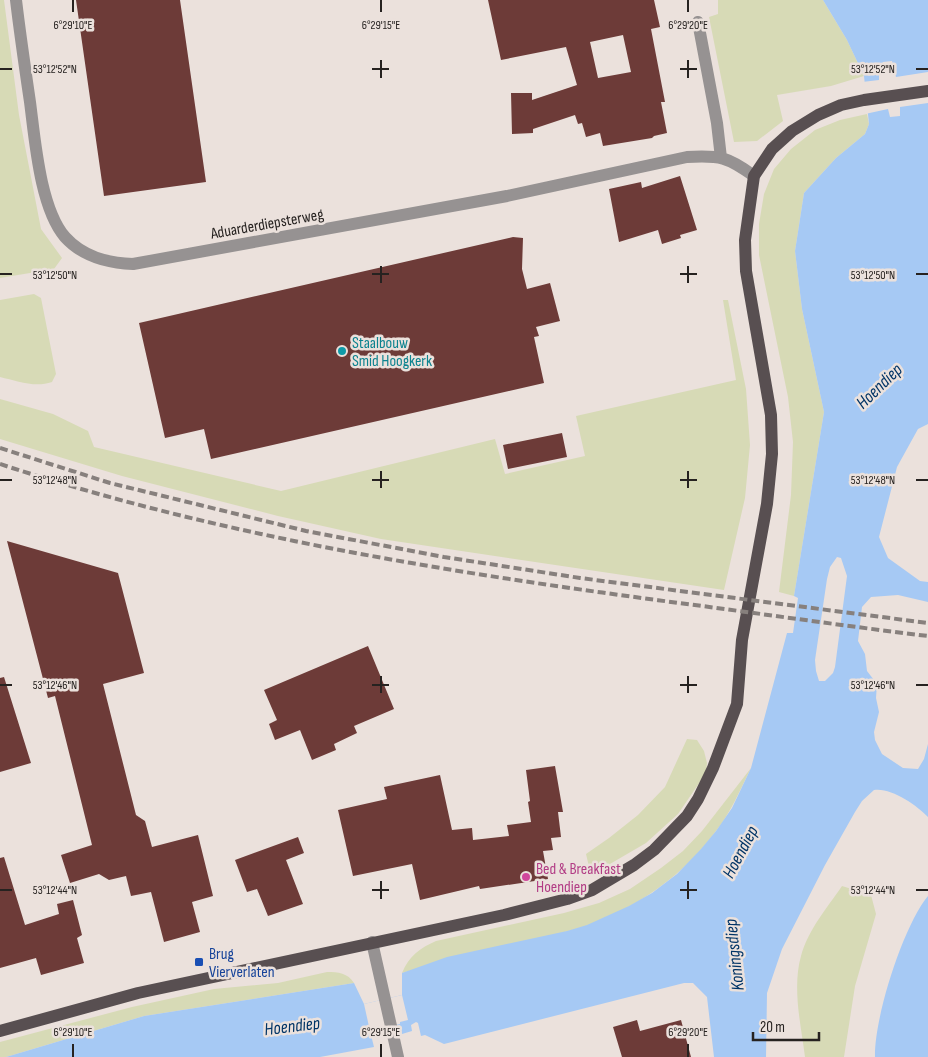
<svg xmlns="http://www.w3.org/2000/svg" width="928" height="1057" font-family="'Sofia Sans Condensed',sans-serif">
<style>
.green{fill:#d7dab6}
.water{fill:#a6c9f4;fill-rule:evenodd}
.pier{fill:#ebe1dc}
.building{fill:#6d3b38;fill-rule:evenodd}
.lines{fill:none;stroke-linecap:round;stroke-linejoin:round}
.minor{stroke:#969292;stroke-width:12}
.major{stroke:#584f51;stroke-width:12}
.rail{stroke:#87807d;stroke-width:4;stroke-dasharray:8 4;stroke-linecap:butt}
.ticks{fill:none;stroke:#262220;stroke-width:2}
.culture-dot{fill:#0f9aa8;stroke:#ebe1dc;stroke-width:2}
.hotel-dot{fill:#d1479c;stroke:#ebe1dc;stroke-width:2}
.transit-dot{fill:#1a4fb4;stroke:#ebe1dc;stroke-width:2}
.labels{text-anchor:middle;stroke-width:5;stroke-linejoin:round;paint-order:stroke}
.street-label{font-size:16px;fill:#262220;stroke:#ebe1dc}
.culture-label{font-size:16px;fill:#0d838f;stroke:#ebe1dc;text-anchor:start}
.hotel-label{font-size:16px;fill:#b23c85;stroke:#ebe1dc;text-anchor:start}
.transit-label{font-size:16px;fill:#164399;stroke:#ebe1dc;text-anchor:start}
.water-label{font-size:18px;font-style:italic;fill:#013466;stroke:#ebe1dc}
.ticks-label{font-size:12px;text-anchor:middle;fill:#262220;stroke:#ebe1dc;stroke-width:5;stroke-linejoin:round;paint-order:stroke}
</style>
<rect width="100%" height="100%" fill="#ebe1dc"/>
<!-- green -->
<path class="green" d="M0,0H4L19,115L41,229L62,258L54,269L0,278Z
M718,0H823L847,40L864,76L831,86L777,95L783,121L757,141L734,142L709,17L718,14Z
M867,114L869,124L865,134L836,158L804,193L795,251L802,309L824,412L794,596L779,592L791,495L793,442L788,397L759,255V224L764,194L774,169L791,149L815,130L840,120Z
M34,294L41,298L56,374L52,382C35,388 17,381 0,377V300Z
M723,300H728L746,389L750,445L745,498L724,590L381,539L278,516L122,476L0,439V399L53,414L88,431L94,447L281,491L495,439L505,474L585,456L576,416L736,380Z
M687,739L697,740L704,751L707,763L706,773L678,814L646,843L591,875L586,854L609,838L638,815L665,787Z
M751,768C740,790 731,812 716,831C684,875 637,908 586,926C563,933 539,938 516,944C478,953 439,962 402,973C409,956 420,948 436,941L564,913L599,903L630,889L661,868L683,851L702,831Z
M842,886L871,895L876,914L855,986L844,1057H805C801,1025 792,988 801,956C808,930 827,908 842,886Z
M327,972C338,972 348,973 354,983L144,1016L6,1057H0V1042L132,1007L214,989L278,983Z"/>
<!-- water -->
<path class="water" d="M823,0H928V424L918,429L897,467L879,537L888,558L920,581L928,582V602L898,595L871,597L862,607L858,641L865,654L867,671L877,684L876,698L879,712L874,732L875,740L882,754L903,768L918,769L924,759L928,744V817C917,805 890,787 874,790L862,801L855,812L825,865L782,949L767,993L766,1057H714L707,997L693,983H684L444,1044L425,1035L421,1036L418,1023L416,1022L411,1025L412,1031L402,1034L400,1025L370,1031L374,1047L320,1057H6L144,1016L354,983L364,1004L402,995V973L447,957L567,931L587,925L629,906L652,893L677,874L701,849L716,831L732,808L751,768L787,633H793L798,598L794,596L824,412L802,309L795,251L804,193L836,158L865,134L869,124L864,76L847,40ZM837,557L841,558L847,576L835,667L833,673L825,681H819L816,671L815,660L827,579L830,567Z
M928,896V1057H875C874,1018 903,926 928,896Z"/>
<!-- pier -->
<path class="pier" d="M892,61L896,77L928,72V103L900,107V116L890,117L888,109L865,114L862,82L879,80V66H882L883,62Z
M402,995L408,1020L400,1022V1024L370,1031L364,1004Z"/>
<!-- building -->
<path class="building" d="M76,0H180L206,182L104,196Z
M488,0H654L660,27L651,29L665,102H661L667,133L654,136L652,138L603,146L600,133L586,137L582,123L578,124L575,115L533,129V133L512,134L511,93H532V100L577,85L566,47L501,60ZM623,35L631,72L598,78L590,42Z
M680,176L697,230L680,235L681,238L662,244L658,230L619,242L609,189L641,182L642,188Z
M513,237L523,238L522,269L527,289L550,283L560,321L536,327L539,336L534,337L544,383L211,459L204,429L165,438L139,323Z
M562,433L567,457L508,469L503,445Z
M7,541L118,573L144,673L103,684L136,815L145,821L152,847L198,835L213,896L192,902L200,932L164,942L151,892L131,896L126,876L109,880L99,874L70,883L61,855L92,845L55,696L48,698Z
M368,646L394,709L354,726L357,733L334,744L336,750L312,760L300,730L275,740L269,724L277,720L264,690Z
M4,677L31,763L0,772V678Z
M555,766L563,812H558L561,837L551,838L553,850L543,851L548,879L480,889L479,886L420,900L412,864L353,876L338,810L387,799L384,787L440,775L452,830L472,828L473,840L509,836L507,825L531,822L528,802L530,801L526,770Z
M298,837L304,853L286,860L303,904L268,916L257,889L247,892L235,860Z
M4,857L25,925L59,914L57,904L73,900L82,935L77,938L84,963L41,975L36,958L0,968V858Z
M637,1020L640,1031L681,1020L691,1057H622L613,1027Z"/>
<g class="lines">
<!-- minor -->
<path class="minor" d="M16,0C20,34 25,68 30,102C35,140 40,208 65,237C83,257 107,263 133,264L507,196L687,157C720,155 728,157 754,176
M698,22L717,123L721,158
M372,942L398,1057"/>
<!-- major -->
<path class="major" d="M0,1031L138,993L504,915L567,899L592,890L634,865L654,850L687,816L698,799L713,768L737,704L742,640L767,504L772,454L771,415L746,271L745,240L754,176L772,149L792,131L818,115L841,105L864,100L928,91"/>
<!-- rail -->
<path class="rail" d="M0,448L110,483L306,531L444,557L580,578L928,623
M0,464C228,539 465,575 702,606C777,616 853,627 928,636"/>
</g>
<!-- ticks -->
<path class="ticks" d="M73,0V12M381,0V12M688,0V12M381,60V78M688,60V78M0,69H12M372,69H389M680,69H697M916,69H928M381,266V283M688,266V283M0,274H12M372,274H389M680,274H697M916,274H928M381,471V488M688,471V488M0,480H12M372,480H389M680,480H697M916,480H928M381,676V693M688,676V693M0,685H12M372,685H389M680,685H697M916,685H928M381,881V899M688,881V899M0,890H12M372,890H389M680,890H697M916,890H928M73,1044V1057M381,1044V1057M688,1044V1057"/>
<!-- markers -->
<circle class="culture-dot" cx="342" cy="351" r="5"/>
<circle class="hotel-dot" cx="526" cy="877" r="5"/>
<rect class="transit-dot" x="194" y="957" width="10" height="10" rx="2.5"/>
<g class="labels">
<!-- street labels -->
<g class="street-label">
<text transform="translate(267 223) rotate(-10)" y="6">Aduarderdiepsterweg</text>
</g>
<!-- culture labels -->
<g class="culture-label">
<text x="352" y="348">Staalbouw<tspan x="352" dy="18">Smid Hoogkerk</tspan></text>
</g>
<!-- hotel labels -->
<g class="hotel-label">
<text x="536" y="874">Bed &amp; Breakfast<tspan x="536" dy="18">Hoendiep</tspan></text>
</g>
<!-- transit labels -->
<g class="transit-label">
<text x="209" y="959">Brug<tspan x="209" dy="18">Vierverlaten</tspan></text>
</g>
<!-- water labels -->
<g class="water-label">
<text transform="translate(879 386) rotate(-44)" y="6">Hoendiep</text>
<text transform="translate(740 852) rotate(-62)" y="6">Hoendiep</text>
<text transform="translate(734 955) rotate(-96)" y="6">Koningsdiep</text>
<text transform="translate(292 1026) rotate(-7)" y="6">Hoendiep</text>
</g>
</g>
<g class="ticks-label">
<text x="73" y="29">6°29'10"E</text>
<text x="381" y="29">6°29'15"E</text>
<text x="688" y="29">6°29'20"E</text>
<text x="55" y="73">53°12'52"N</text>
<text x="873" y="73">53°12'52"N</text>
<text x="55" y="279">53°12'50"N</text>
<text x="873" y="279">53°12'50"N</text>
<text x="55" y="484">53°12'48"N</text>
<text x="873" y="484">53°12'48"N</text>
<text x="55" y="689">53°12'46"N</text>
<text x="873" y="689">53°12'46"N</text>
<text x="55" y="894">53°12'44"N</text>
<text x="873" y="894">53°12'44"N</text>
<text x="73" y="1036">6°29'10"E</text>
<text x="381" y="1036">6°29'15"E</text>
<text x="688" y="1036">6°29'20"E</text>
</g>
<!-- scale -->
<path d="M753 1032v8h66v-8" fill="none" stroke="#262220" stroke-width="2.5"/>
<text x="760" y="1032" font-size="15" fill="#262220" stroke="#ebe1dc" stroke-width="4" paint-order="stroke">20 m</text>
</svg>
